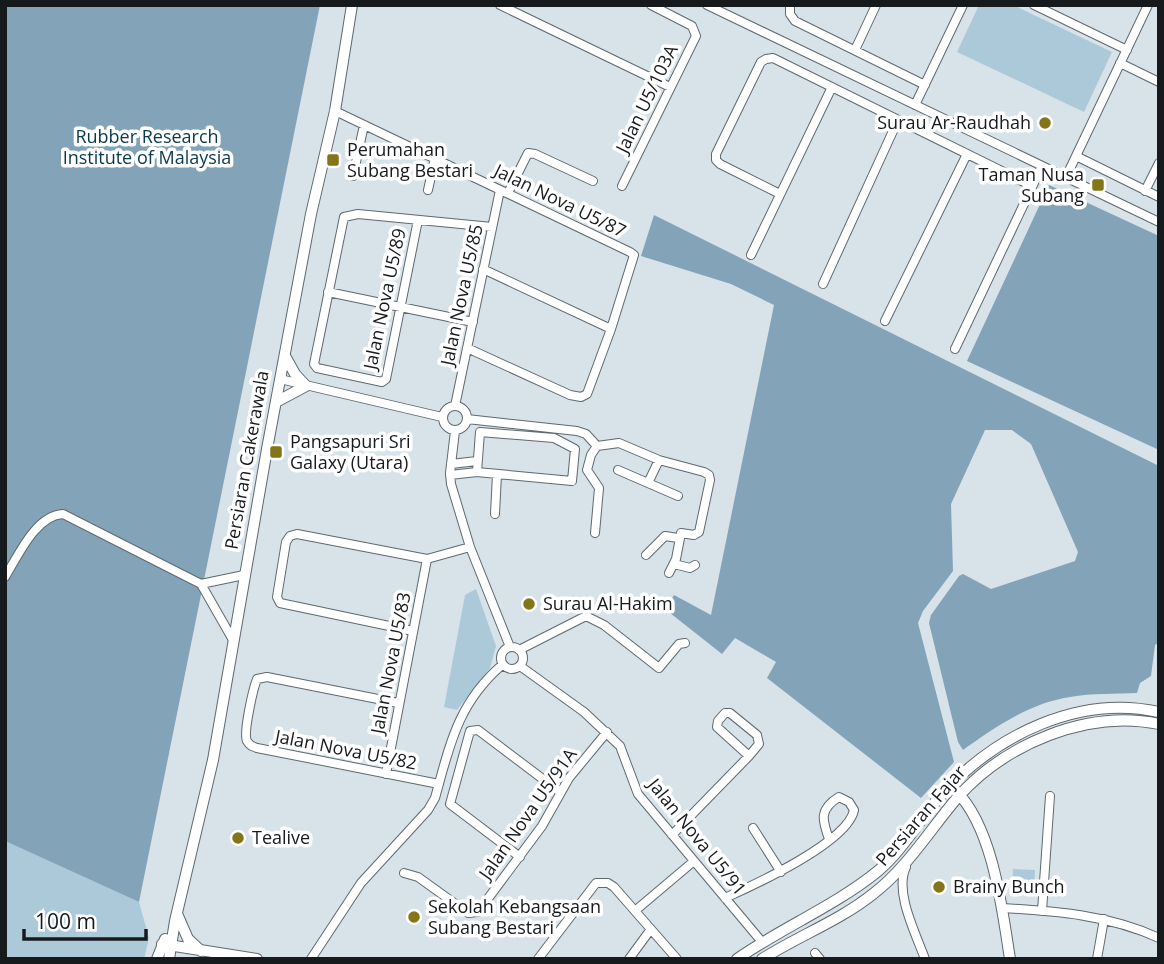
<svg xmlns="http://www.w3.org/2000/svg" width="1164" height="964" font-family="'Open Sans',sans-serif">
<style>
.green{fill:#acc9da}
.forest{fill:#83a4b8}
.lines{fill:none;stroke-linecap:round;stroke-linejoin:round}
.street-casing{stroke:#5f696f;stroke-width:10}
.secondary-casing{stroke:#5f696f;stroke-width:12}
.street{stroke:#fff;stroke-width:8}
.secondary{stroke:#fff;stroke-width:10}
.poi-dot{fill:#837518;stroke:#fff;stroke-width:2.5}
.labels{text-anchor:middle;stroke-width:7;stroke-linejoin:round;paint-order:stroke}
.street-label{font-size:18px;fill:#161a1d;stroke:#fff}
.poi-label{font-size:18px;fill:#161a1d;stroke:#fff;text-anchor:start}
.park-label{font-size:18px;fill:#0a384e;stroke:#fff}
</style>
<rect width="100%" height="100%" fill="#d7e2e9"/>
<!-- green -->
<path class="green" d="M979,5H1013L1112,52L1084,112L957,52Z
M476,589L496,646L490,668L457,710L444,707L465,595Z
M5,841L139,902L149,938L144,959H5Z
M1013,869L1035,870L1034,890L1012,889Z"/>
<!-- forest -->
<path class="forest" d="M5,5H320L139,902L5,841Z
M1049,185L1159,236V450L967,361Z
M654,215L1159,466V642L1155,645L1151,676L1140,683L1137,693C1115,694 1092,693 1070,697C1030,703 995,727 963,750L958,742L929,623L931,615L959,576L963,574L991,589L1075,561L1078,552L1031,444L1012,430H985L951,504L953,571L923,611L918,623L954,762L921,798L767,678L776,662L735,638L722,654L665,609L674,595L711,615L774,305L731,284L641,256Z"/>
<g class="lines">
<!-- street casing -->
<g class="street-casing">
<path id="street" d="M500,5L670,87
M707,5L1159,222
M790,5V14L795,21L925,85
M1034,5L1127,50
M855,50L876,5
M1120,63L1159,82
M915,105L963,5
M335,111L630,252L634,255L611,329L587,394L581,397L570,395L467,348
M1076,156L1159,197
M353,176L364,125
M1066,177L1148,5
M622,186L696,36L692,26L651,5
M428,190L435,158
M1145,191L1159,163
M508,193L528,153L535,154L593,181
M780,194L720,164L716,160V154L761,62L766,59L773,58L1032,186
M418,220L386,379L382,382L317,368L314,364L344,217L358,214L492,227
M751,255L832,87
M483,269L611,329
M823,284L898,120
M328,292L473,322
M885,321L967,154
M955,349L1042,166
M280,379L442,417
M443 418a12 12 0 1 1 24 0a12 12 0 1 1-24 0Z
M455,406L500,190
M467,419L577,431L586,434L597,446
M455,431L450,473L451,484L470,547L510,647
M451,464L477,461
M618,470L678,496
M450,475L477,472L572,481L575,449L554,438L480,432L477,472
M648,483L659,460
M495,514L497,474
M595,533L599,488L587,470L591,455L597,446L619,443L659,460L704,472L709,475L710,480L699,532L694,535L681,533L676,559L669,573
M646,555L665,536L678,538
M674,564L690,568L695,565
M5,577C18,556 36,515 63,514L201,584L233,640
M201,584L244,575
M413,631L280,603L277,597L286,542L290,536L297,534L427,559L470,547
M501 658a11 11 0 1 1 22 0a11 11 0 1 1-22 0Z
M519,650L586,616L604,625L659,668L679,644L685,643
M520,666L584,712L620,746L638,794L762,942
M398,703L267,677L257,679C253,689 243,733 247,741C250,746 252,746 257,748L439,784
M386,774L427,559
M753,828L781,872
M672,835L749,756L759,744L757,735L730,713H725L718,721L717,727L749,756
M520,857L450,804L470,731L478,730L560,792
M906,867C894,892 916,934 925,959
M404,873L418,877L468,913L478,912L542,826L569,778L607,732
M725,898C754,885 848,842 854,810L849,802L839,797C819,809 822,820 829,839
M1002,908C1056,911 1109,915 1159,938
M636,910L694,861
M1042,911L1050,796
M815,953L820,959
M311,959L361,883L428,810L435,798C450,744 458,703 502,665
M538,959L596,883H608L614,887L677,959
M629,959L651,929
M1097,959L1104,919"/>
</g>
<!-- secondary casing -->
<g class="secondary-casing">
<path id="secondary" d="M276,402L306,386L295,374L285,356
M956,791C993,828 1002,908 1010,959
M178,916L188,939L201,951
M162,944L257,959
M157,959L165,939
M169,959L175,921L213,760L267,449L311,214L335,111L352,5
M737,959C783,927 835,906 878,871C904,849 920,818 943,793C997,735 1078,694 1159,712
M762,959C798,936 839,921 873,894C907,868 929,831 957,798C1005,744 1087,709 1159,724"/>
</g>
<!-- street -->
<use href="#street" class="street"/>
<!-- secondary -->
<use href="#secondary" class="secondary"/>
</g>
<!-- markers -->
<g class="poi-dot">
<circle cx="1045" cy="123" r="7"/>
<rect x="326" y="153" width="14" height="14" rx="3.5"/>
<rect x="1091" y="178" width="14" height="14" rx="3.5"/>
<rect x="269" y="445" width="14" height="14" rx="3.5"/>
<circle cx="529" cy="604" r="7"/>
<circle cx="238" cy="838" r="7"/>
<circle cx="939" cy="887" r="7"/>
<circle cx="414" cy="917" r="7"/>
</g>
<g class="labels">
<!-- street labels -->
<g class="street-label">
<text transform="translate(647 99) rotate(-64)" y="6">Jalan U5/103A</text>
<text transform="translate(560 201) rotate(26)" y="6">Jalan Nova U5/87</text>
<text transform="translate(462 295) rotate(-78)" y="6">Jalan Nova U5/85</text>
<text transform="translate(385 299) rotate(-78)" y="6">Jalan Nova U5/89</text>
<text transform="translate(247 460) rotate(-80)" y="6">Persiaran Cakerawala</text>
<text transform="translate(391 663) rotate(-79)" y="6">Jalan Nova U5/83</text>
<text transform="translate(346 750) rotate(11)" y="6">Jalan Nova U5/82</text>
<text transform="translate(528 814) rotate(-55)" y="6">Jalan Nova U5/91A</text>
<text transform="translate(921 816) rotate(-49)" y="6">Persiaran Fajar</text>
<text transform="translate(697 837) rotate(51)" y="6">Jalan Nova U5/91</text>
</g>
<!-- poi labels -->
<g class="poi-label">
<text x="1031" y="129" text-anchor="end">Surau Ar-Raudhah</text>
<text x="347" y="156">Perumahan<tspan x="347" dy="21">Subang Bestari</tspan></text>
<text x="1084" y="181" text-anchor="end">Taman Nusa<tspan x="1084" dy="21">Subang</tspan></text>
<text x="290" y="448">Pangsapuri Sri<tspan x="290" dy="21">Galaxy (Utara)</tspan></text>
<text x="543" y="610">Surau Al-Hakim</text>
<text x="252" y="844">Tealive</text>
<text x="953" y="893">Brainy Bunch</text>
<text x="428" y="913">Sekolah Kebangsaan<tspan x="428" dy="21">Subang Bestari</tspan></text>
</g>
<!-- park labels -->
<g class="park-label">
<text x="147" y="143">Rubber Research<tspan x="147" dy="21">Institute of Malaysia</tspan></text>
</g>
</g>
<!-- border -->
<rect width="1164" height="964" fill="none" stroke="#161a1d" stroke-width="14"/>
<!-- scale -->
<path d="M24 929v10h122v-10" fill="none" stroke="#161a1d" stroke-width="3.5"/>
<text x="35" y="929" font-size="21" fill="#161a1d" stroke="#ffffff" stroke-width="5" paint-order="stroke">100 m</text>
</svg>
